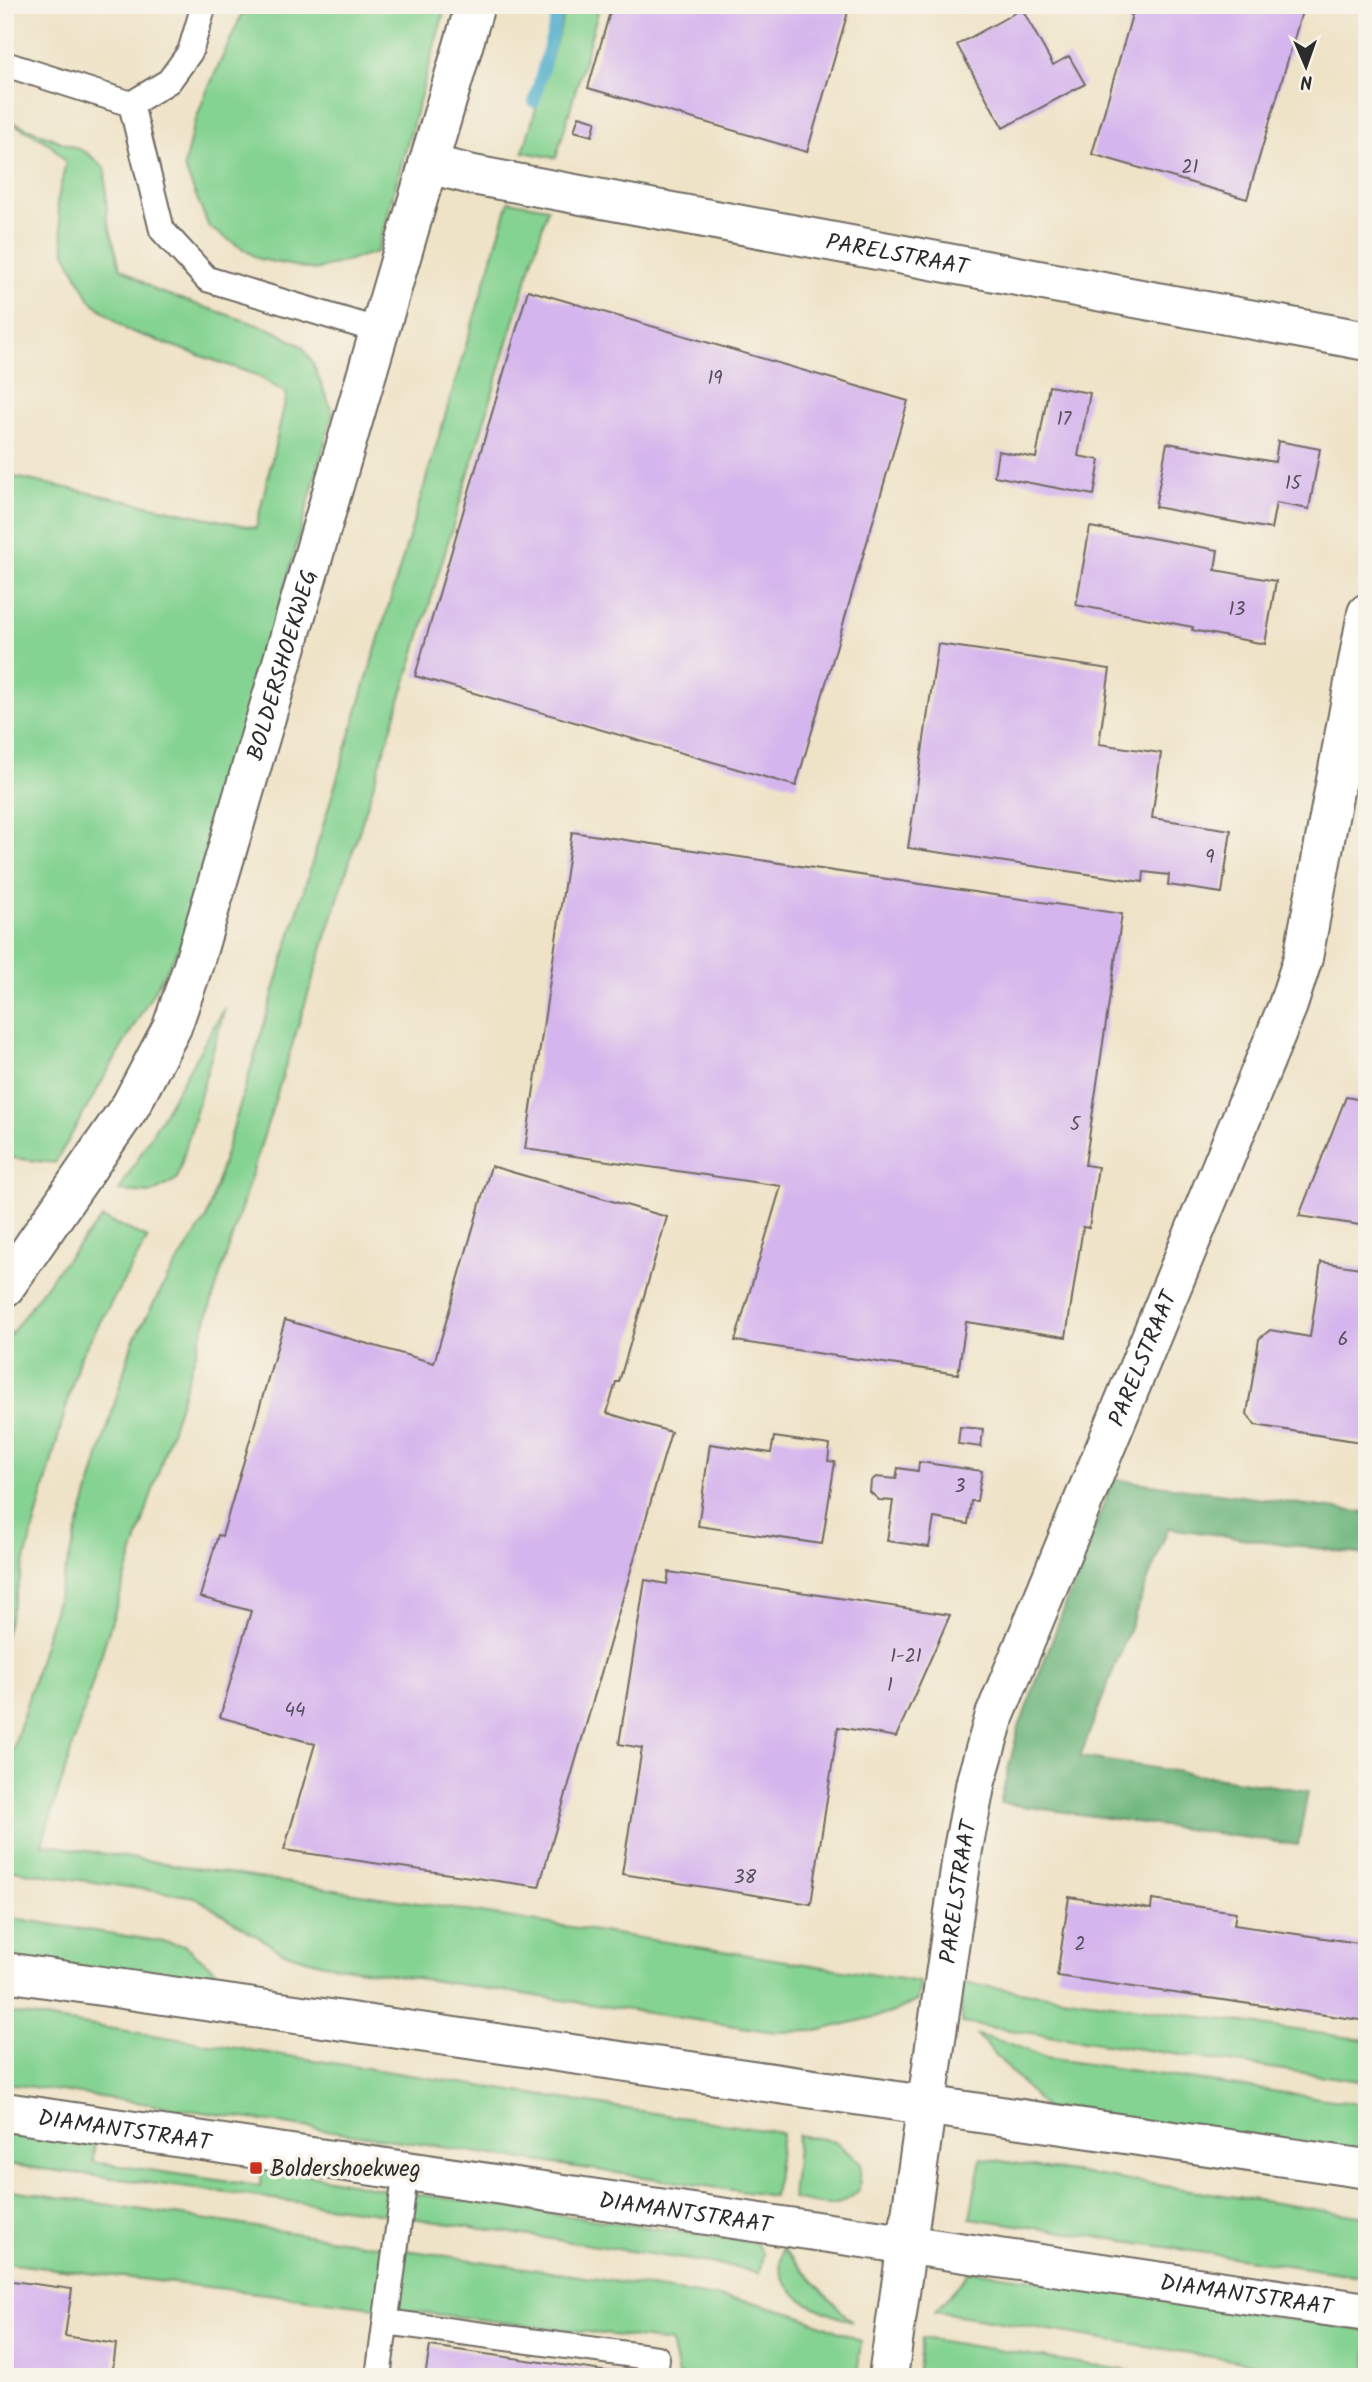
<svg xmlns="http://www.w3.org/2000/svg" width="1372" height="2382" font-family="Kalam,sans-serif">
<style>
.green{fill:#85d392;stroke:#587f5e;stroke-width:2}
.forest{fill:#6cb57c;stroke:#4c7054;stroke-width:2}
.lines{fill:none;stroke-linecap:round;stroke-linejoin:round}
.stream{stroke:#4caccb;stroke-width:12}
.building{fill:#d5b5ed}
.service-casing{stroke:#706b62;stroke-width:28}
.minor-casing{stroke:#706b62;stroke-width:42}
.tertiary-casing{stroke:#706b62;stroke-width:42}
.secondary-casing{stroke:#706b62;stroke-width:42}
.service{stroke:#fff;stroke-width:24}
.minor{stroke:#fff;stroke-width:38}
.tertiary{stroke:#fff;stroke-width:38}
.secondary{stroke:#fff;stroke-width:38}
.poi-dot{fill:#c8321e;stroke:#f7f3e8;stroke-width:2.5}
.labels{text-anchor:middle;stroke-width:7;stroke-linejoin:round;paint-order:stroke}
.number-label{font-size:19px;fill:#564e5c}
.street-label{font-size:23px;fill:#2b2b2b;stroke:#f7f3e8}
.poi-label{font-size:23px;fill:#2b2b2b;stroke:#f7f3e8;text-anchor:start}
</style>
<rect width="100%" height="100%" fill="#f7f3e8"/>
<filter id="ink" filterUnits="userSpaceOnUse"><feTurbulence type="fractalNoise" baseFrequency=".0143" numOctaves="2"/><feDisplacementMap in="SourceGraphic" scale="14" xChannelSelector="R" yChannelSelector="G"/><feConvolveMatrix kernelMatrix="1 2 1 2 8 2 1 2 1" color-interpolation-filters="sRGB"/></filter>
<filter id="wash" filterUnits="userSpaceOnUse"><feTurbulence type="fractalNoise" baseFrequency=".00686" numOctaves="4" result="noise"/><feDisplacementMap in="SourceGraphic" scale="28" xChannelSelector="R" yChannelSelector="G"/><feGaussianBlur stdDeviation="1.57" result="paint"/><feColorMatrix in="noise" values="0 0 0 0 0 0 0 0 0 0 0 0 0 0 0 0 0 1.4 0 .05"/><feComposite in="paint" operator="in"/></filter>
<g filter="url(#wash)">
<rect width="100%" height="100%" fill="#efe3c7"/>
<!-- green -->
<path class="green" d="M246,5H446L377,252L315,270L259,259L209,227L184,167L192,131L204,98Z
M567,5H600L556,158L523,152Z
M5,119L86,152L105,168L107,217L120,267L157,291L273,330L302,346L313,364L333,413L191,927L55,1163L5,1157V475L256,528L287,394L256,375L127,330L90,300L65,252L57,203L66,162L50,144Z
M509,201L548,208L413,659L42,1844L920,1982L917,2001L891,2013L817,2031L775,2032L323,1964L282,1952L195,1897L5,1869V1777L133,1341L170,1274L206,1219Z
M225,1007L177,1179L152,1193L119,1191Z
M102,1218L148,1238L79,1359L5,1635V1342L58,1269Z
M5,1917L184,1945L249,1998L5,1962Z
M962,1983L1367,2040V2082L961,2023Z
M5,2012L782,2133L774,2196L5,2083Z
M977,2035L1011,2044L1046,2058L1367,2105V2161L1046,2109Z
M5,2133L95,2142L93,2162L260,2186L263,2166L375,2188L756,2243L763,2254L759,2274L736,2267L372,2212L5,2164Z
M798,2135L835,2141L861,2164L859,2190C836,2213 822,2204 792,2199Z
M981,2158L1367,2217V2277L970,2218Z
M5,2189L756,2303L795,2314L861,2341L857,2377H693L678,2375L671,2342L5,2263Z
M782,2248L852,2322C825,2312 788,2301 781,2271C779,2264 781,2255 782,2248Z
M971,2271L1070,2284L1367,2331V2377H1333L935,2311Z
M922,2338L1168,2377H917Z"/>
<!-- forest -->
<path class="forest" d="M1113,1479L1367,1513V1555L1168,1528L1080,1757L1308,1791L1298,1845L1000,1803L1018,1730Z"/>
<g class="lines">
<!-- stream -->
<path class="stream" d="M534,102L560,5"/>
</g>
<g id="blocks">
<!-- building -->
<path class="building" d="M612,5H850L807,152L588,88Z
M1103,5H1304L1247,199L1092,154L1132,15Z
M1022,9L1053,65L1069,56L1085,84L1003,128L957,45Z
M579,116L596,121L592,136L574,131Z
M528,290L908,401L796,786L415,676Z
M1049,386L1090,393L1078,456L1100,460L1094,495L994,476L998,451L1036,458Z
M1278,441L1320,449L1309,509L1276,503L1271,529L1155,507L1167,443L1275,462Z
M1090,527L1218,550L1215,570L1276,581L1265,644L1192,630L1193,627L1076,605Z
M938,644L1110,669L1099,744L1161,753L1152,818L1231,830L1222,893L1168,885L1169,875L1144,872L1143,882L908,848Z
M572,832L1122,914L1085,1165L1098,1167L1089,1228L1083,1227L1066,1337L966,1322L958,1374L735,1341L781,1186L525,1149Z
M1346,1097L1367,1101V1226L1299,1216Z
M491,1166L667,1217L619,1382H616L607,1413L671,1432L539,1887L284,1850L315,1744L220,1717L251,1611L200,1597L218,1535L222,1536L285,1320L434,1363Z
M1321,1262L1367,1269V1443L1255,1425L1247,1414L1259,1339L1270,1330L1310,1337Z
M960,1427L983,1429L981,1447L958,1444Z
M774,1437L830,1445L828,1461L835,1462L822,1544L698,1526L710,1444L771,1453Z
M919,1462L982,1471L977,1501H971L968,1524L934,1518L929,1547L887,1541L893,1501L879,1500L870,1492L871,1481L876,1477L896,1479L898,1468L918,1471Z
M669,1572L950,1615L896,1737L838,1727L811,1904L622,1874L642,1748L619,1744L645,1580L667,1584Z
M1069,1897L1151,1909L1152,1900L1236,1912L1234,1925L1359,1943L1367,1898V2021L1057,1976Z
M5,2280L72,2289L65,2336L116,2344L112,2377H5Z
M430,2346L631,2375V2377H425Z"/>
</g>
</g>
<g filter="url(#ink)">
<use href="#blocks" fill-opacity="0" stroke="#706b62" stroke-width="2"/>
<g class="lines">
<!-- service casing -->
<g class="service-casing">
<path id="service" d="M5,64L131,104L169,81L190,52L204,5
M131,104L162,230L207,279L380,331
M386,2322L657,2358L655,2377
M378,2377L406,2170"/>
</g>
<!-- minor casing -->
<g class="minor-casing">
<g id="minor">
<path id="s1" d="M428,164L473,175L1367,341"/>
<path id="s2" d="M888,2377L963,1849L976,1781L995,1715L1288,1005L1303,958L1367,613"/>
</g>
</g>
<!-- tertiary casing -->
<g class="tertiary-casing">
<g id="tertiary">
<path id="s3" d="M5,1287L131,1105L172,1027L193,966L475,5"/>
</g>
</g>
<!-- secondary casing -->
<g class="secondary-casing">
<g id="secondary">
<path d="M5,1972L1367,2169"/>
<path id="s4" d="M5,2112L1367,2312"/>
</g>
</g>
<!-- service -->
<use href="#service" class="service"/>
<!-- minor -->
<use href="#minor" class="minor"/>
<!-- tertiary -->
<use href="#tertiary" class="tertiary"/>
<!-- secondary -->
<use href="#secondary" class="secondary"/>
</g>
</g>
<!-- markers -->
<rect class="poi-dot" x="249" y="2161" width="14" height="14" rx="3.5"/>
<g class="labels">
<!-- number labels -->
<g class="number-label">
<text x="1190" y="173">21</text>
<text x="715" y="384">19</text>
<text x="1064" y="425">17</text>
<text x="1293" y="489">15</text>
<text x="1237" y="615">13</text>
<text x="1210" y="863">9</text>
<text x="1075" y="1130">5</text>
<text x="1343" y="1345">6</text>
<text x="960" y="1492">3</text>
<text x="906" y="1662">1-21</text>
<text x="890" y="1691">1</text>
<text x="295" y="1716">44</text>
<text x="745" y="1883">38</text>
<text x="1080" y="1950">2</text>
</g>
<!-- street labels -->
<g class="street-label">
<text dy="8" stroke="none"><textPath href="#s1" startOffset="478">PARELSTRAAT</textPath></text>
<text dy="8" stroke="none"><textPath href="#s3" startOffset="688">BOLDERSHOEKWEG</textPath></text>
<text dy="8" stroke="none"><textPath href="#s2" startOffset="1057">PARELSTRAAT</textPath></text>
<text dy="8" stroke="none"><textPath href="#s2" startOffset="490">PARELSTRAAT</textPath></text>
<text dy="8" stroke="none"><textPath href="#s4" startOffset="121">DIAMANTSTRAAT</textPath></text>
<text dy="8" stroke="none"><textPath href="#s4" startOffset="688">DIAMANTSTRAAT</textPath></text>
<text dy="8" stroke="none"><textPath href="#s4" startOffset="1255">DIAMANTSTRAAT</textPath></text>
</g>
<!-- poi labels -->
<g class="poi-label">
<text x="270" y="2176">Boldershoekweg</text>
</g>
</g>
<!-- margin -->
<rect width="1372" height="2382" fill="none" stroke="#f7f3e8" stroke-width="28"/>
<!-- north arrow -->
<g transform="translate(1306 66) rotate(178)" stroke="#f7f3e8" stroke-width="5" paint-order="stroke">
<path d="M0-5L12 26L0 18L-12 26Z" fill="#2b2b2b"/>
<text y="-10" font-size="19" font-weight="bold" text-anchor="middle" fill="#2b2b2b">N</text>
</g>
</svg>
